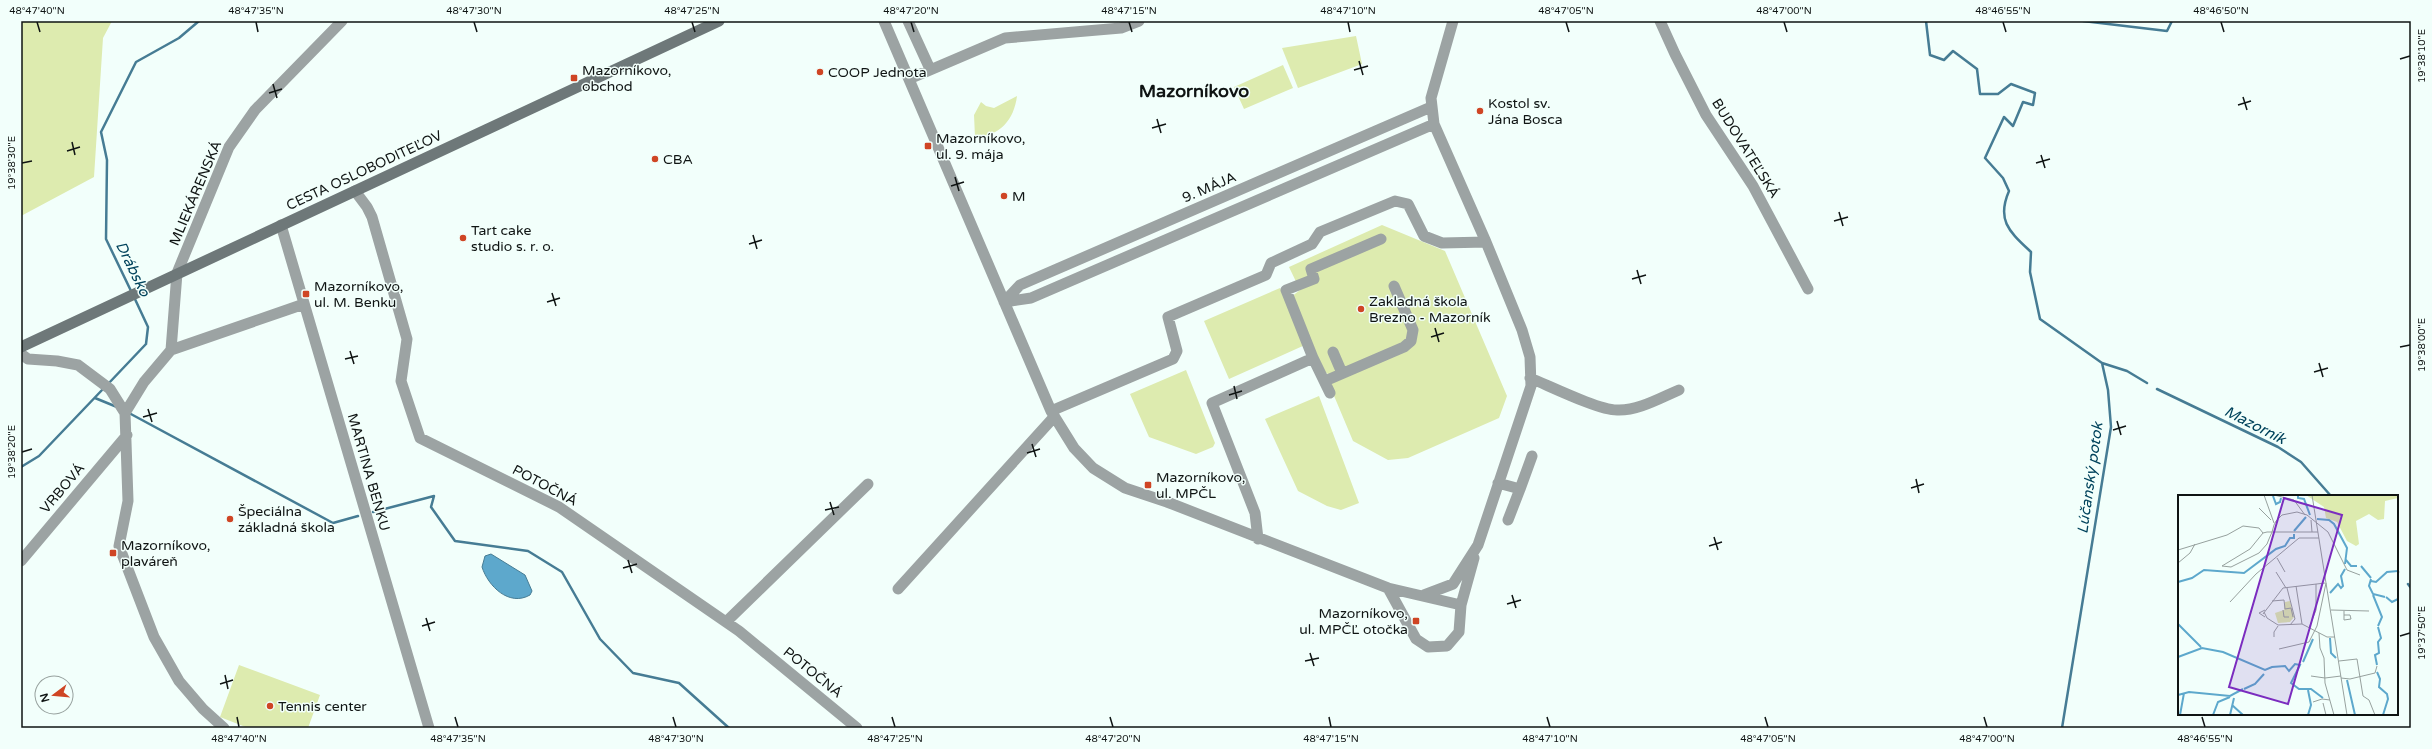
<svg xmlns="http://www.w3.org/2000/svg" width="2432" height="749" font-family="'Varela Round',sans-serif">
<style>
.green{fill:#ddebaf}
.water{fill:#5da8cc;stroke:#467c94}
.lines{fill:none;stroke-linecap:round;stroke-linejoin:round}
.stream{stroke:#467c94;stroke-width:2.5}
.minor{stroke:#9ca3a3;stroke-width:11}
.secondary{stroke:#6e7879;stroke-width:11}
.ticks{fill:none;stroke:#0f1413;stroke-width:1.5}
.poi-dot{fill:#cf4524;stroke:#f2fffb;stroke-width:1.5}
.labels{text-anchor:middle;stroke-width:3;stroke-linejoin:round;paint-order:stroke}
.poi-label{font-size:14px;fill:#0f1413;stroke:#f2fffb;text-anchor:start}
.street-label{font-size:14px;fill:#0f1413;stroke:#f2fffb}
.water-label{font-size:15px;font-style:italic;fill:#00435c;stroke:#f2fffb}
.district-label{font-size:18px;font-weight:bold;fill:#0f1413;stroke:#f2fffb}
.inset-river{fill:none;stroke:#5da8cc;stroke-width:2}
.inset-road{fill:none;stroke:#97a19e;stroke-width:1}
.view{fill:#7b2cbf;fill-opacity:0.15;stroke:#7b2cbf;stroke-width:2}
.inset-edge{fill:none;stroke:#0f1413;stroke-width:2}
.neatline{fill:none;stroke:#0f1413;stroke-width:1.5}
.ticks-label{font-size:10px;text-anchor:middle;fill:#0f1413}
</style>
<rect width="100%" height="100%" fill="#f2fffb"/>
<!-- green -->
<path class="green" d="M21,21H112L103,38L94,177L21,216Z
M1356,36L1362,64L1298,88L1282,48Z
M1283,65L1293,88L1244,109L1234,87Z
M1017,96C1014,120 1000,136 975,137L974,115L981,102L986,106L994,108Z
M1382,225L1445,251L1507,396L1499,418L1408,458L1388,460L1353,441L1332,391L1328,374L1323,371L1291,297L1300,290L1289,267Z
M1280,288L1305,345L1229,379L1204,321Z
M1186,370L1215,443L1213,447L1196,454L1149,437L1130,394Z
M1319,396L1359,503L1341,510L1327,506L1298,491L1265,419Z
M239,665L320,695L308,728H248L220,717Z"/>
<!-- water -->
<path class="water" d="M491,554L525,575L532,591L530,595C509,607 488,586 482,567L485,556Z"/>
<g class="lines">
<!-- stream -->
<path class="stream" d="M1926,21L1930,55L1944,60L1953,51L1977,69L1980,94H1998L2011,84L2035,93L2033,105L2023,102L2013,126L2004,117L1985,158L2003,178L2009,191C1996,221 2010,232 2031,252L2030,272L2040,319L2102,363L2108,390L2111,427L2062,728
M2083,21L2167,31L2172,21
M132,293L106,239L107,160L101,132L136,62L179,38L199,21
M2102,363L2127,371L2147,383
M108,384L146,344L148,327L134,297
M2157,389L2278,447L2301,462L2331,496
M95,398L117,407
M129,413L333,523L358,516
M21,467L39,456L103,389
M373,512L434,496L431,507L455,541L528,551L562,572L600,639L633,673L679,683L729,728
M2397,571L2398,572
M2408,584L2411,588"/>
<!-- minor -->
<path class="minor" d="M884,21L1051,411L1074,448L1093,468L1125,488L1167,502L1388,588L1461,605
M908,21L930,69
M1660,21L1675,54L1706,115L1753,186L1808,289
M909,79L1005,38L1121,28L1139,21
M355,191L367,207L372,217L407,339L401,381L420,438L559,507L739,631L857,728
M281,225L429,728
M1004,302L1020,285L1431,107
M1004,302L1031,298L1434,124
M171,350L304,304
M1333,352L1342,373
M21,354L28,359L57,361L78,365L110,389L125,413L128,501L119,546L154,637L179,681L203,709L224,728
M1313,358L1330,393
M1530,378C1550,386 1598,410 1617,410C1638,411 1660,398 1679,390
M1325,381L1404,347L1411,341L1413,330L1394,286
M1051,411L1173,359L1177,351L1168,317L1266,275L1271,263L1312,244L1320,232L1395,201L1408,204L1424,236L1442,243L1486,242
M125,413L144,382L171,350L177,273L229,147L255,110L342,21
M1498,483L1520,489L1508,520
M1520,489L1532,456
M1258,539L1255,513L1212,403L1313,358L1286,290L1314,279L1311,269L1381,239
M21,561L127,435
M1388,588L1416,639L1428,647L1447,646L1459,632L1461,605L1474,558
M898,589L1054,417
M1424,595L1453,584L1478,545L1531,386L1530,357L1522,330L1486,242L1434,124L1431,98L1453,21
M726,622L868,484"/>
<!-- secondary -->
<path class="secondary" d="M21,347L719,21"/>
</g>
<!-- ticks -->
<path class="ticks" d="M37,22L40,32M256,22L258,32M474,22L477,32M692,22L695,32M911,22L914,32M1129,22L1132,32M1348,22L1350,32M1566,22L1569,32M1784,22L1787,32M2003,22L2006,32M2221,22L2224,32M2400,59L2410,56M1359,61L1363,75M1354,70L1368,66M273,84L277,98M269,93L282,89M2243,97L2247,110M2238,105L2251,101M1157,119L1161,133M1152,128L1166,124M72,142L75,155M67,151L80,147M2041,155L2045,168M22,163L32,161M2036,163L2050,159M955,177L959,191M951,186L964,182M1839,212L1843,226M1834,221L1848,217M753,235L757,249M749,244L762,240M1637,270L1641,284M1632,279L1646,275M552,293L556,306M547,302L560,298M1435,328L1439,342M1431,337L1444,333M2400,347L2410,345M350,351L354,364M345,359L358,356M2319,363L2323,377M2314,372L2328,368M1234,386L1237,399M1229,395L1242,391M148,409L152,422M143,417L157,413M2117,421L2121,435M2113,430L2126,426M1032,444L1036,457M22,452L32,449M1027,453L1040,449M1916,479L1919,493M1911,488L1924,484M830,502L834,515M825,510L839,507M1714,537L1718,550M1709,546L1722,542M628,560L632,573M623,568L637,564M1512,595L1516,608M1507,604L1521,600M426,618L430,631M422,626L435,622M2400,636L2410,633M1310,653L1314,666M1305,661L1319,658M225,675L228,689M220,684L233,680M237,717L239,727M455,717L458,727M673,717L676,727M892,717L895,727M1110,717L1113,727M1329,717L1331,727M1547,717L1550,727M1765,717L1768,727M1984,717L1987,727M2202,717L2205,727"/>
<!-- markers -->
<g class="poi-dot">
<circle cx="820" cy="72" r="4"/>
<rect x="570" y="74" width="8" height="8" rx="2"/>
<circle cx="1480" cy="111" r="4"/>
<rect x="924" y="142" width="8" height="8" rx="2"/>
<circle cx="655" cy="159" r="4"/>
<circle cx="1004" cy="196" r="4"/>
<circle cx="463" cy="238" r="4"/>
<rect x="302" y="290" width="8" height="8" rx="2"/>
<circle cx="1361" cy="309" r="4"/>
<rect x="1144" y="481" width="8" height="8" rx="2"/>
<circle cx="230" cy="519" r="4"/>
<rect x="109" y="549" width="8" height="8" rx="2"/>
<rect x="1412" y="617" width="8" height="8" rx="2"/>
<circle cx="270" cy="706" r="4"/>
</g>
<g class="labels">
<!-- poi labels -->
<g class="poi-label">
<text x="582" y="75">Mazorníkovo,<tspan x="582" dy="16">obchod</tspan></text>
<text x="828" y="77">COOP Jednota</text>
<text x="1488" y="108">Kostol sv.<tspan x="1488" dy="16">Jána Bosca</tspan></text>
<text x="936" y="143">Mazorníkovo,<tspan x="936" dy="16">ul. 9. mája</tspan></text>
<text x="663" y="164">CBA</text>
<text x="1012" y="201">M</text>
<text x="471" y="235">Tart cake<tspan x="471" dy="16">studio s. r. o.</tspan></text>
<text x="314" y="291">Mazorníkovo,<tspan x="314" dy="16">ul. M. Benku</tspan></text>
<text x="1369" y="306">Zakladná škola<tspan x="1369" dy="16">Brezno - Mazorník</tspan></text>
<text x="1156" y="482">Mazorníkovo,<tspan x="1156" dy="16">ul. MPČL</tspan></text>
<text x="238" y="516">Špeciálna<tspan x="238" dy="16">základná škola</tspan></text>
<text x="121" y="550">Mazorníkovo,<tspan x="121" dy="16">plaváreň</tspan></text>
<text x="1408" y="618" text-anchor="end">Mazorníkovo,<tspan x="1408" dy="16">ul. MPČĽ otočka</tspan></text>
<text x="278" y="711">Tennis center</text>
</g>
<!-- street labels -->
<g class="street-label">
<text transform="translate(1746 148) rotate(58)" y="5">BUDOVATEĽSKÁ</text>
<text transform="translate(364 170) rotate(-25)" y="5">CESTA OSLOBODITEĽOV</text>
<text transform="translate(1209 187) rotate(-23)" y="5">9. MÁJA</text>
<text transform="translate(195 193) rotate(-67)" y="5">MLIEKÁRENSKÁ</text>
<text transform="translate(369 472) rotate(74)" y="5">MARTINA BENKU</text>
<text transform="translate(545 485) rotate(28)" y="5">POTOČNÁ</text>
<text transform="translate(62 488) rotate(-50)" y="5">VRBOVÁ</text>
<text transform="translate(813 672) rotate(39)" y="5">POTOČNÁ</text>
</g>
<!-- water labels -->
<g class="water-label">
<text transform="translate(133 269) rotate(64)" y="5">Drábsko</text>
<text transform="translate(2255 425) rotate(27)" y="5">Mazorník</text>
<text transform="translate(2090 478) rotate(-82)" y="5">Lúčanský potok</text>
</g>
<!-- district labels -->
<g class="district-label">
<text x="1194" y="97">Mazorníkovo</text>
</g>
</g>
<!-- overview -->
<g transform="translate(2178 495)">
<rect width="220" height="220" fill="#f2fffb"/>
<path d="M128,0H220V3L207,6L206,24L200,25L191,19L178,26L181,49L178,51L169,46L159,27L148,23L146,12ZM112,106L116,122L112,127L100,128L97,118L106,115L107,107Z" fill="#ddebaf"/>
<path class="inset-river" d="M120,0V3L126,4L132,20M95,1L98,9L102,7L103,3M139,24L151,25L156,29L169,53L167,69M116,36L128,22M168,65L173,71H179M183,71L193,83M193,84L191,91L195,99L207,102M193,86L198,87L209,77L220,76M0,87L14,83L26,75L66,78L98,54L107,51L112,43H116V39M152,98L160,89L163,93L165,91L163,81L167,74M195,100L204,122L200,131M208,102L214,107L220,104M0,129L23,152M152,143L153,158L158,163M0,162L24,153L45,157L87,175L94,172L107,171L111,176L117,169L122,170L113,188L121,194H133L145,203M125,167L135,144M199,170L197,160L201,158L200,147L203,143L200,132M199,177L202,184L201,192L209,199L210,204L205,220M169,185L177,220M66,194L77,189L86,179M130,195L133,210L130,220M0,200L11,197L52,201L65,194M54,210L65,220M2,220L6,198M35,220L40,207L52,202M52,220L56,203"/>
<path class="inset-road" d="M86,0L96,28M96,0L116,5L127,20M134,0L169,220M81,13L93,25M129,20L119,17L104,20L98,26L96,30L94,37L91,44L89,49L81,58L53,72L44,71L72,54L85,38L89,37H140M129,20L150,37L169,75L182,80M133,25L134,37M0,55L49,40L65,31L81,33L85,38M99,63L107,77M0,68L12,58L17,49M98,77L108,93M118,91L124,129M109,93L117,124L112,130M94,106L106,105L107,114L113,113L115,122M52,107L78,79L121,43H141M105,115L106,122H111M153,115L191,116M166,116V125L173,124L172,120H166M86,117L89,123L100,130L124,129L149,142H157M85,119L105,93L147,88M87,122L81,118L87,115M131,133L138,115V89M141,138L142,153L146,163L147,188L156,220M96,142V137L100,131M101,154L131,147L139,131L148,88M161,166L179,164L185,201L191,205L197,220M133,181L147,183M147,183L163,181M163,183L172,184L197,178L199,171M135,207L144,204L152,205M145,208L148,220"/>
<path class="view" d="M106,3L164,20L110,209L51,192Z"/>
<rect width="220" height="220" class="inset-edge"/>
</g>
<!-- border -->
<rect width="2432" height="749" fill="none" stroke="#f2fffb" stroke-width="44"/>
<!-- north arrow -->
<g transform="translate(54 695) rotate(254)"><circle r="19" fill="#f2fffb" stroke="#97a19e"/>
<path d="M0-3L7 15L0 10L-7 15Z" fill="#cf4524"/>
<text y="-6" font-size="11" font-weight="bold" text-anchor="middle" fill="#0f1413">N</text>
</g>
<rect x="22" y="22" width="2388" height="705" class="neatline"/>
<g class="ticks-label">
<text x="37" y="14">48°47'40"N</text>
<text x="256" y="14">48°47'35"N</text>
<text x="474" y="14">48°47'30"N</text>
<text x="692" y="14">48°47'25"N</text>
<text x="911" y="14">48°47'20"N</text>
<text x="1129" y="14">48°47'15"N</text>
<text x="1348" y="14">48°47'10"N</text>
<text x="1566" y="14">48°47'05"N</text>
<text x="1784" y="14">48°47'00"N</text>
<text x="2003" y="14">48°46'55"N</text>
<text x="2221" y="14">48°46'50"N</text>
<text transform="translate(2421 56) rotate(-90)" y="4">19°38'10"E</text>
<text transform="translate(11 163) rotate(-90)" y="4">19°38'30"E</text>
<text transform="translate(2421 345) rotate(-90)" y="4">19°38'00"E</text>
<text transform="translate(11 452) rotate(-90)" y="4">19°38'20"E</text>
<text transform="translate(2421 633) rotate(-90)" y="4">19°37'50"E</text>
<text x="239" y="742">48°47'40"N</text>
<text x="458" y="742">48°47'35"N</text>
<text x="676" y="742">48°47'30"N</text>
<text x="895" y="742">48°47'25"N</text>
<text x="1113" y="742">48°47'20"N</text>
<text x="1331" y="742">48°47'15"N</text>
<text x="1550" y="742">48°47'10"N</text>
<text x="1768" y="742">48°47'05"N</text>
<text x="1987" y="742">48°47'00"N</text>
<text x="2205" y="742">48°46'55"N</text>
</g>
</svg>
